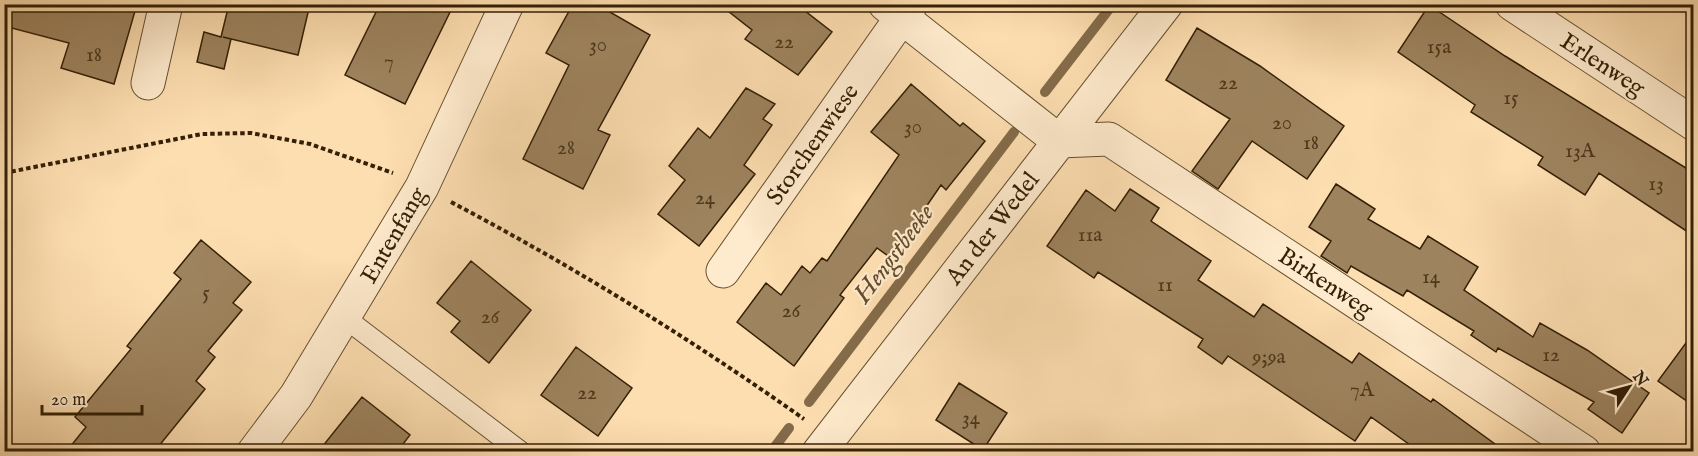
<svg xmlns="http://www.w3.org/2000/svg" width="1698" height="456" font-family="'IM FELL English',serif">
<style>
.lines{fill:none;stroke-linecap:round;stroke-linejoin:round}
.stream{stroke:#846b49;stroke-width:10}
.building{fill:#9d835e;stroke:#342006;stroke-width:1.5}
.lane-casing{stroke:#665030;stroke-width:22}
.street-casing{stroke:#665030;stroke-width:35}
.path{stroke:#342006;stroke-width:4;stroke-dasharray:4.5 3;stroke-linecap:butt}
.lane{stroke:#feeacc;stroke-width:20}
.street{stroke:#feeacc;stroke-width:33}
.labels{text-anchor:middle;stroke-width:4.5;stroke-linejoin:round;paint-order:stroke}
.number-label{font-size:21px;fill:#4e391c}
.street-label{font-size:24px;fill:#342006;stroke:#feeacc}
.water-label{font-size:26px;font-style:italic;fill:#634c2d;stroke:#feeacc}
</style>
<rect width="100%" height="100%" fill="#fddeb0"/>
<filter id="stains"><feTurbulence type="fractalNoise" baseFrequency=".00333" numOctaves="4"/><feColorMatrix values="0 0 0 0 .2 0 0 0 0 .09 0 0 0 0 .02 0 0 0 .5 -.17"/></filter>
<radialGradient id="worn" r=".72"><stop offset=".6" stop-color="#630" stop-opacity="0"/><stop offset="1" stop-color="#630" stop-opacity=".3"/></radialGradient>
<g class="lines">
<!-- stream -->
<path class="stream" d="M1045,92L1113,4
M809,402L1014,132
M771,452L789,428"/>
</g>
<!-- building -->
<path class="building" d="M10,4H137L114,84L61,68L69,43L4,26Z
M229,4H310L298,55L223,37L231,39L224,69L197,62L204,32L221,37Z
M380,4H454L405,104L345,75Z
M573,4H596L650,35L598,130L610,135L583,189L523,159L569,65L546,53Z
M719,4H796L832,32L798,75L745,39L752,30Z
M1429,5L1505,56L1694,173V236L1599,173L1585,195L1538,165L1543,157L1471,112L1475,105L1398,52Z
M1197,28L1260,66L1344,126L1307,179L1252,141L1218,189L1192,171L1230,119L1166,80Z
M911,84L960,126L963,123L985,141L946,190L941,185L891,258L877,248L840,295L844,298L794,366L737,322L766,283L781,295L802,266L810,273L822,258L827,261L899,155L871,132Z
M746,88L775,104L763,119L772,125L744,165L755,174L699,246L658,214L685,180L669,166L698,128L710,138Z
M1336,184L1375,209L1368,219L1420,249L1428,236L1478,267L1464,290L1533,337L1540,323L1587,350L1649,393L1622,433L1588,409L1594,402L1498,348L1496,352L1471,335L1474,331L1407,290L1403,296L1351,266L1347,273L1321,256L1331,241L1309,227Z
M1130,189L1159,208L1151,221L1211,261L1198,280L1254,317L1263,304L1352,363L1359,353L1431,402L1433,399L1506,452H1420L1371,417L1355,441L1228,356L1222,364L1198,347L1203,339L1098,272L1094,278L1047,246L1086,190L1115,211Z
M201,240L251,282L233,303L242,310L208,351L215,357L196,381L205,389L154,452H66L86,427L75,417L131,349L127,346L181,279L174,273Z
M471,261L531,310L489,363L451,332L460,321L437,303Z
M1694,332V406L1658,381Z
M576,347L632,388L598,436L541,395Z
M959,383L1007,413L983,450L936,420Z
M362,397L410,435L397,452H318Z"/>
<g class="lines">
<!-- lane casing -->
<g class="lane-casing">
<path id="lane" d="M345,318L521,452"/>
</g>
<!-- street casing -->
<g class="street-casing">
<path id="street" d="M885,4L1059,141L1109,139L1584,452
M1512,4L1694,124
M148,83L166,4
M723,271L911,4
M254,452L296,396L422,187L507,4
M819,452L1166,4"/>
</g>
<!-- path -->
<path class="path" d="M4,173L202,134L251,133L310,144L393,173
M451,202C574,267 691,339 804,419"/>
<!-- lane -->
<use href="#lane" class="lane"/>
<!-- street -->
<use href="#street" class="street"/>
</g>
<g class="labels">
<!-- number labels -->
<g class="number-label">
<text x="784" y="48">22</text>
<text x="598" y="51">30</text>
<text x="1439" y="53">15a</text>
<text x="94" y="61">18</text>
<text x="389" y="68">7</text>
<text x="1228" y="89">22</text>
<text x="1511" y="104">15</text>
<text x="1282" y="129">20</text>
<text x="913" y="133">30</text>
<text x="1311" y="149">18</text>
<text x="566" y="154">28</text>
<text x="1580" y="157">13A</text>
<text x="1656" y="190">13</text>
<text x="705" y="204">24</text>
<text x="1090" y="241">11a</text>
<text x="1431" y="283">14</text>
<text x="1165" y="291">11</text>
<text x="206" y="299">5</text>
<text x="791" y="317">26</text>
<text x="490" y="323">26</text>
<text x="1551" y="361">12</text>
<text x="1269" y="363">9;9a</text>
<text x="1362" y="396">7A</text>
<text x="587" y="399">22</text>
<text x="971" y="424">34</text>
</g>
<!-- street labels -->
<g class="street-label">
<text transform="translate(1603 64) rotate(33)" y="8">Erlenweg</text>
<text transform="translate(812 144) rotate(-55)" y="8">Storchenwiese</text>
<text transform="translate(992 228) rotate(-52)" y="8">An der Wedel</text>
<text transform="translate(393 235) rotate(-60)" y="8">Entenfang</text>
<text transform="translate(1326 282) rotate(33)" y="8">Birkenweg</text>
</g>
<!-- water labels -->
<g class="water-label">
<text transform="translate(893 253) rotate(-53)" y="9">Hengstbeeke</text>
</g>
</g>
<!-- margin -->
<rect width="1698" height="456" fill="none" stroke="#fddeb0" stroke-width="24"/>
<rect x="6" y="6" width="1686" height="444" fill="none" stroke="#342006" stroke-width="3"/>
<rect x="12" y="12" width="1674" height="432" fill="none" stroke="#342006" stroke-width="1.5"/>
<!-- north arrow -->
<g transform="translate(1629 387) rotate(54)" stroke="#feeacc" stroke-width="4.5" paint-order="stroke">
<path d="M0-4.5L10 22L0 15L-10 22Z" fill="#342006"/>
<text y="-9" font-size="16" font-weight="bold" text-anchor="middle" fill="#342006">N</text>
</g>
<!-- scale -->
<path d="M42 405v9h100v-9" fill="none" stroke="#342006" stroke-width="3"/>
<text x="51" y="405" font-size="18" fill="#342006" stroke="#feeacc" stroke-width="4.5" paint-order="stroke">20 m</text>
<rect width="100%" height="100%" filter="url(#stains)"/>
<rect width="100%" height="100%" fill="url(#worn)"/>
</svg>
